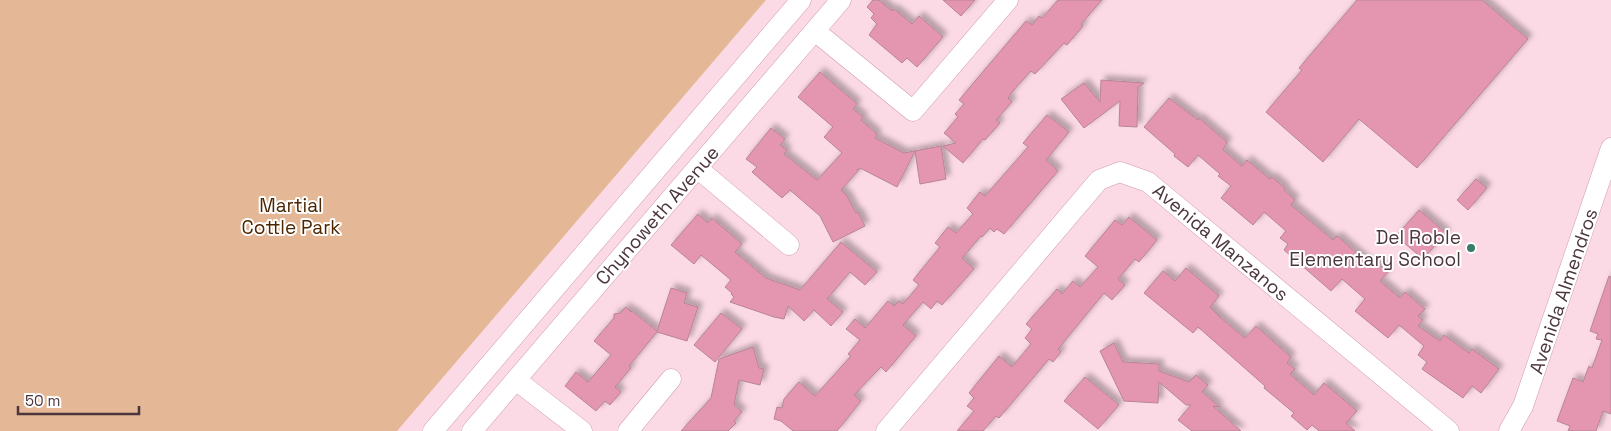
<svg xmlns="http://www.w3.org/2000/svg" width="1611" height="431" font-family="'Space Grotesk',sans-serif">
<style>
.green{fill:#e4b796}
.building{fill:#e496b1;stroke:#b78495;filter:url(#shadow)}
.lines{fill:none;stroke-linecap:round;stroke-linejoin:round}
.minor-casing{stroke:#d09cad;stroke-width:21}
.minor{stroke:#fff;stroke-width:20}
.poi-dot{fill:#387b6c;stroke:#fff;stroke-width:2}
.labels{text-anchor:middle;stroke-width:4;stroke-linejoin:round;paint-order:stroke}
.park-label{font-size:19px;fill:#4d2500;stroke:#fff}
.street-label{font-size:19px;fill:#4b363d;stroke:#fff}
.poi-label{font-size:19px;fill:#4b363d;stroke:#fff;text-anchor:end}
</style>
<defs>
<filter id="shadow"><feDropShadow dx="4.5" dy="-4.5" stdDeviation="2.5" flood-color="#0004"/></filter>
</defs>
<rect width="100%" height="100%" fill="#fcdae5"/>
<!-- green -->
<path class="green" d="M0,0H766L397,431H0Z"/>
<!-- building -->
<path class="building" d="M873,0H879L892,11L894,9L912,24L919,16L943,37L917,67L907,58L902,63L869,35L877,24L871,18L874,14L867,7Z
M943,0H975L961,16Z
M1058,0H1102L1081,24L1083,26L1067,45L1064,43L1035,74L1031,71L1012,92L1008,98L1012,102L996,120L1000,123L985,140L983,139L963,163L943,146L956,143L944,133L958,117L955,114L964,104L959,100L1026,21L1032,25L1039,16L1042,18Z
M1357,0H1482L1528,39L1417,168L1359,119L1323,162L1266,112L1302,70L1299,68Z
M820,72L857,104L853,109L863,117L861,120L877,134L875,138L904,153L941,146L946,179L920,184L915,151L897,187L860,168L859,170L857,169L858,171L841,190L847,196L856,213L858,212L865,226L833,242L820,216L790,190L782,198L752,172L757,167L746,159L771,128L785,139L780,145L787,150L784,154L817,180L842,153L824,137L833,127L798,97Z
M1101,80L1144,83L1138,87L1137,127L1119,126L1120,101L1084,128L1061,99L1084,83L1100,102Z
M1169,98L1198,120L1199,118L1227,142L1223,150L1242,166L1247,160L1270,179L1272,177L1285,188L1284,190L1295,200L1291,205L1333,240L1337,236L1372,266L1375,262L1388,272L1380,281L1400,298L1405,292L1425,309L1418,316L1423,320L1418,326L1440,341L1444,335L1469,353L1472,349L1499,369L1481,393L1472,386L1463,398L1422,369L1427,362L1418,355L1424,346L1399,325L1388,338L1355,311L1365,299L1342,279L1331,291L1284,250L1288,244L1280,238L1286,231L1264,212L1253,225L1221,198L1231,186L1218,176L1220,174L1198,155L1188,167L1174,156L1175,154L1144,127Z
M1047,115L1069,132L1046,160L1058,171L1004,234L997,229L994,232L990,228L982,237L981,236L962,258L974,269L942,305L937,301L931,309L923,302L903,325L916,336L886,372L881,367L854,395L861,401L837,431H793L781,421L774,419L777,407L782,408L784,399L799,382L815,396L851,356L848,354L860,340L846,329L855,319L865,328L888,301L894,306L899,301L903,304L919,285L913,280L940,247L935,243L948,227L956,233L973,214L967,208L980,192L985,196L1028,147L1023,143Z
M1476,179L1487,188L1468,210L1457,200Z
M1419,210L1446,233L1423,259L1396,236Z
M698,214L708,223L712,218L742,244L735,252L766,278L800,290L841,242L877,272L865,285L850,272L827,299L843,312L831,326L814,310L804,321L788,306L784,319L774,317L730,302L734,297L731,294L732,293L725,287L731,280L701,255L694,264L671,245Z
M1129,217L1157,240L1139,262L1135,259L1118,279L1125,285L1112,300L1104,293L1058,349L1061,352L1053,362L1049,359L999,418L996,416L983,431H957L974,411L967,406L974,398L969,393L999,356L1012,367L1031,344L1025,338L1032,329L1026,324L1057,289L1062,294L1073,281L1080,287L1098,267L1085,256L1115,220L1122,225Z
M1186,268L1219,296L1210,307L1221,318L1245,338L1256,326L1291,357L1287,363L1295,369L1290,374L1314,395L1324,383L1357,411L1346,423L1355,431H1319L1312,425L1307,430L1291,416L1294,413L1264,388L1265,386L1198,327L1193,333L1144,293L1163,271L1175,281Z
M1609,276L1611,277V414L1603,411L1596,431H1568L1570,426L1557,421L1573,378L1583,382L1589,366L1592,368L1602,340L1596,339L1598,334L1590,331Z
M671,288L687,293L684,303L698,307L687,341L657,332L629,366L631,368L615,387L621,392L610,405L605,401L596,411L565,386L576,372L588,382L611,355L594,341L614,318V314L620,313L626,307L631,312L632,311L657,331Z
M721,313L742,329L715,362L694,345Z
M1114,343L1123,362L1159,364V371L1189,382L1196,375L1208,385L1202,392L1220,407L1213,406L1241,431H1192L1178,420L1191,405H1186L1159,382L1158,403L1124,401L1100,351Z
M753,347L759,368L764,369L760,385L739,380L734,405L742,412L734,421L736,423L728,431H681L711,398L719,359Z
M1085,377L1119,405L1098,429L1064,401Z"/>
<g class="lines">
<!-- minor casing -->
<g class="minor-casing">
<path id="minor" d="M815,31L913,111L1008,0
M697,168L789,245
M516,380L582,431
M433,431L801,0
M472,431L841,0
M628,431L671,379
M886,431L1099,180L1120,172L1148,182L1449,431
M1509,431L1523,406L1611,148"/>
</g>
<!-- minor -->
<use href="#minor" class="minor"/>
</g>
<!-- markers -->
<circle class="poi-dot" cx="1471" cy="248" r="5"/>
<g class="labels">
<!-- park labels -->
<g class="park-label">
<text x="291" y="212">Martial<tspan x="291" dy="22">Cottle Park</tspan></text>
</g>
<!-- street labels -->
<g class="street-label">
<text transform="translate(657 215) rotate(-49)" y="7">Chynoweth Avenue</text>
<text transform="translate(1221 242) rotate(40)" y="7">Avenida Manzanos</text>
<text transform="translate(1563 291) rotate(-71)" y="7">Avenida Almendros</text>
</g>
<!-- poi labels -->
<g class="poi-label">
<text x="1461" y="244">Del Roble<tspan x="1461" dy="22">Elementary School</tspan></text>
</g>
</g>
<!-- scale -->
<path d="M18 406v8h121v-8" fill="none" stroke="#4b363d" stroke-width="2.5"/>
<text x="25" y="406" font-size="15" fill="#4b363d" stroke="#ffffff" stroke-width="4" paint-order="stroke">50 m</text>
</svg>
